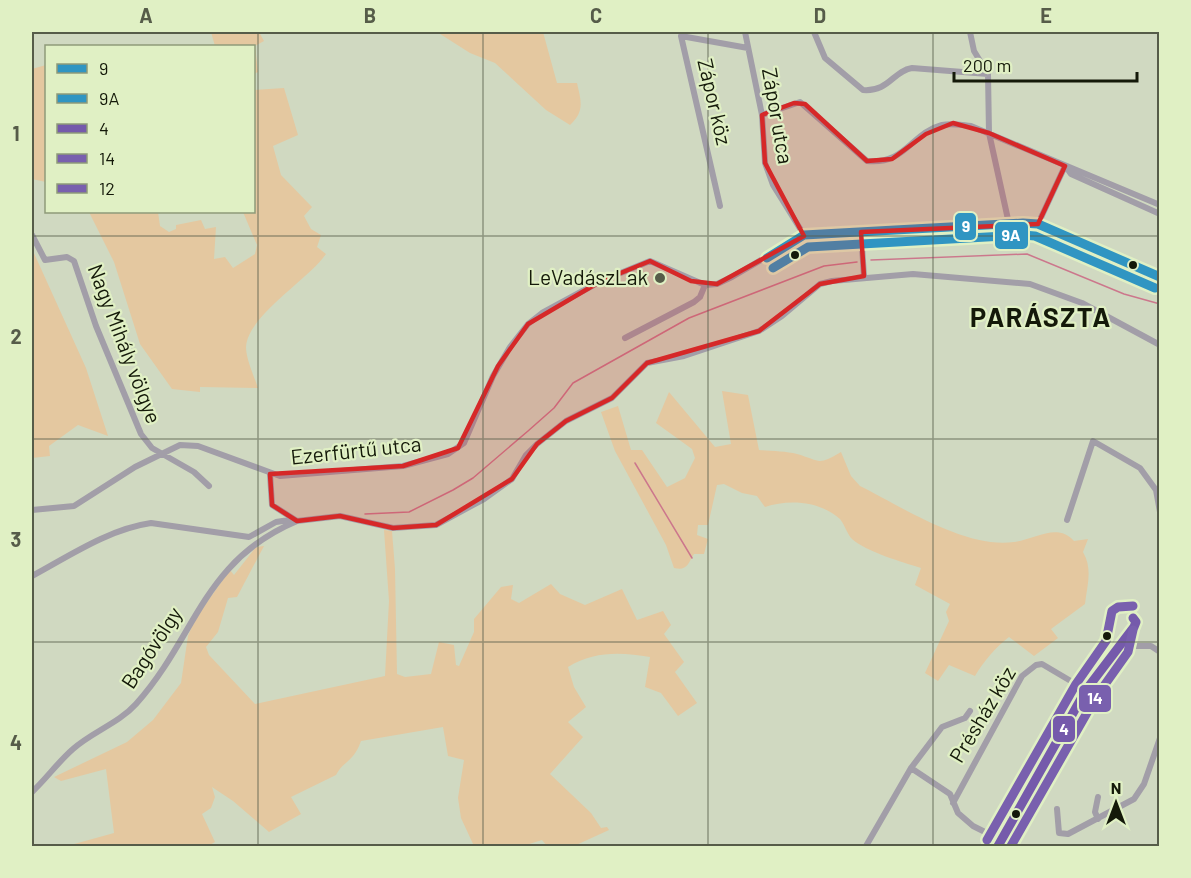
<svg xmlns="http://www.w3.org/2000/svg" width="1191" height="878" font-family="Barlow,sans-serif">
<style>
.green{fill:#e4c8a0}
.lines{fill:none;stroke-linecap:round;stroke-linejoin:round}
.stream{stroke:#cc778c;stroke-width:1.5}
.minor{stroke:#a29ea8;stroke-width:6}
.bus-1-casing{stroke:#e0f0c4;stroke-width:14}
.bus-2-casing{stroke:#e0f0c4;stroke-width:14}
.bus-3-casing{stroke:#e0f0c4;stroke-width:14}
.bus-4-casing{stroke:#e0f0c4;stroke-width:14}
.bus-5-casing{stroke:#e0f0c4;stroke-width:14}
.bus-1{stroke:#3095c2;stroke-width:9}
.bus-2{stroke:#3095c2;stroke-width:9}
.bus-3{stroke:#755aab;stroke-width:9}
.bus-4{stroke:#7960ae;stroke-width:9}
.bus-5{stroke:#7960ae;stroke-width:9}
.marked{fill:#d62828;fill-opacity:0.2;stroke:#d62828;stroke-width:4.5;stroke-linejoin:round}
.grid{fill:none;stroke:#565c49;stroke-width:1.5;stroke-opacity:0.55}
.bus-dot{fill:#141909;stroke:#e0f0c4;stroke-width:2}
.poi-dot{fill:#565c49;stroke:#e0f0c4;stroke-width:2}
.labels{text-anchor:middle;stroke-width:4.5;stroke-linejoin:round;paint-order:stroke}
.street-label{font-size:21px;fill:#141909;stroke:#e0f0c4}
.poi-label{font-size:21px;fill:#141909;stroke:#e0f0c4;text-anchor:end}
.district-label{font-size:27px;font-weight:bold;letter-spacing:1.5px;fill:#141909;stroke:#e0f0c4}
.line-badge{stroke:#e0f0c4;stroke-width:2}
.badge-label{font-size:16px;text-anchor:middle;font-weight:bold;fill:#fff}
.neatline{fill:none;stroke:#565c49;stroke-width:2}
.grid-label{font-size:20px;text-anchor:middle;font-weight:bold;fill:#565c49}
</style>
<rect width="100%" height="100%" fill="#d0d9c1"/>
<!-- green -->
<path class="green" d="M211,32H259L264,41L255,46L258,72L254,74V46H215Z
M437,32H543L557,83H577C581,101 585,111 570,125L546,110L495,63L470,53Z
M46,65V182L32,179V69Z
M284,88L298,135L273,146L281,175L312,207L304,216L311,229L321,235L317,247L326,254C307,281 248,315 246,347C246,359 254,376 258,388L200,387V392L172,389L140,344L114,262L89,212H158L160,226L169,232L176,229V225L201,220L205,229L216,227L214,259L225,257L233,268L255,254L257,245L243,212H254V90Z
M33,251L86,368L108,436L78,425L49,446L50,456L32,458Z
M722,391L748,395L759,450C771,451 786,451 797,454C821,461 817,466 841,452L851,476L860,486C902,507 966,549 1014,542C1035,539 1058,522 1074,541L1088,539L1083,552C1093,569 1087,586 1085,604L1051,629L1058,638L1034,656L1009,637C996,647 983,662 975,676L949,665L938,681L925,673L949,621L946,612L950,604L915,585L921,568C902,562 867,552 852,539C847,534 845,525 840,519C820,501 789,499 765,507L757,496L742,493L724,484L717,485L708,525H698L697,535L708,539L704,554H694C688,564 687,571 674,568L666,545L615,451L601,412L618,406L631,450H642L667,487L685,478L695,458L692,449L656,423L669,392L715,447L731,444Z
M384,530L392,531L395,569L397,674L405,677L431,674L439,642L454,645L456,665L459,666L474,632V619L501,587L513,585L511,599L519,603L551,584L560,594L585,605L622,589L637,620L663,611L671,625L664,634L684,662L675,672L697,703L678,716L661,693L645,687L650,657C621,652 594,651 568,667L574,687L586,707L568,722L583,737L550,774L591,813L601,828L607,827L609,830L574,846H547L542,840L523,846H474L461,818L458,798L464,760L448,756L443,727L361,741C353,763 344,760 336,775L291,797L301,814L269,832L233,801L212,787L215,797L211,808L202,814L215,842L208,846H67L114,833L106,769L61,781L54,777L127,742L153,720L181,683L188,636L195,619L230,570L234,575L256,547L264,546L237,597L228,598L218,632L206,647L209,655L255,704L385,676L389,601Z"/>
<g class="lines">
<!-- stream -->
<path class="stream" d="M871,260L1027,254L1124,294L1160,304
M635,463L692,558
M365,514L409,512L453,490L473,478L528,431L554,408L573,383L689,318L824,266L857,262"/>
<!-- minor -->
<path class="minor" d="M745,32L762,115L765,163L773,185L804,235
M814,32L825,58L863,90C889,92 893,71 912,68L988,74
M970,32L974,51L988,74L989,133L1009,224
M762,115L800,102L867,161C906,165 911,133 942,125C952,123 961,125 971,126L1160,205
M1066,167L1071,174L1160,214
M720,206L681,36L748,48
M1038,224L1065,166
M861,232L864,276
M32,235L45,260L67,257L74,261L96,326L141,434L152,448L194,472L209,486
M625,338L694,302L700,297L705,285
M270,474L272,505L297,521L340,516L393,528L436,525L484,499L512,479L526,455L537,444L566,421L612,398L647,363L684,356L759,331L782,316L820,284L832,281L913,274L1030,284L1082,303L1160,345
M32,510L74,506L135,467L180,445L198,446L280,476L403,466L448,454L464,443L493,376L510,347L528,324L542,313L601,281L650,261L705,285L717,284L732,277L804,235L1023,223L1038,224L1160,277
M1067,520L1093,441L1140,468L1156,490L1160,512
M32,576C69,556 109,529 151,523L249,537L276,522L289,520
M911,768L950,794L958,813L973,826L1001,840
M32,792C46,779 58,762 73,749C92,732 119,723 136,704C197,636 202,561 297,521
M1098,797L1095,812L1098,819
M953,803L1022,676L1036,665L1042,664L1086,690
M1057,809L1059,833L1068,834L1134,799L1144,784L1160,738
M866,846L911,768L942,727L965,718L970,711
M998,846C1036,778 1071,710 1117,646H1151L1160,652"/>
<!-- bus-1 casing -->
<g class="bus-1-casing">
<path id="bus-1" d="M767,258L804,235L1023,223L1038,224L1160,277"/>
</g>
<!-- bus-2 casing -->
<g class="bus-2-casing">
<path id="bus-2" d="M773,268L808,247L1023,235L1035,236L1155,288"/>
</g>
<!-- bus-3 casing -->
<g class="bus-3-casing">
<path id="bus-3" d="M998,846L1086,690L1134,627L1136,622L1133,618"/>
</g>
<!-- bus-4 casing -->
<g class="bus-4-casing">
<path id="bus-4" d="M1011,846L1096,697L1128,652L1133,630"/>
</g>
<!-- bus-5 casing -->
<g class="bus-5-casing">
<path id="bus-5" d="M987,840L1076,684L1106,641L1112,611L1118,607L1133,606"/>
</g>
<!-- bus-1 -->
<use href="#bus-1" class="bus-1"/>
<!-- bus-2 -->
<use href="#bus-2" class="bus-2"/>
<!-- bus-3 -->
<use href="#bus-3" class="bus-3"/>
<!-- bus-4 -->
<use href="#bus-4" class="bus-4"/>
<!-- bus-5 -->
<use href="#bus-5" class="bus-5"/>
</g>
<!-- marked area -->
<path class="marked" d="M794,103L805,104L867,161L892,159L926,134L953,123L989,133L1065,166L1038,224L861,232L864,276L820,284L759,331L647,363L612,398L566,421L537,444L512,479L436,525L393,528L340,516L297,521L272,505L270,474L403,466L458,448L498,366L528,324L601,281L650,261L691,281L717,284L804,236L765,163L762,115Z"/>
<!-- grid -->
<path class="grid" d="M258,32V846M483,32V846M708,32V846M933,32V846M32,236H1160M32,439H1160M32,642H1160"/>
<!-- markers -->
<g class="bus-dot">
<circle cx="795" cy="255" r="5"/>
<circle cx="1133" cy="265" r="5"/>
<circle cx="1107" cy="636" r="5"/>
<circle cx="1016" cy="814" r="5"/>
</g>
<circle class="poi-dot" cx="660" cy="278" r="6"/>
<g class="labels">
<!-- street labels -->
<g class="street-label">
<text transform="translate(714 102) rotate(77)" y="7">Zápor köz</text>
<text transform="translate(777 116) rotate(80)" y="7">Zápor utca</text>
<text transform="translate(124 344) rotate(69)" y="7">Nagy Mihály völgye</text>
<text transform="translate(356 451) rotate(-6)" y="7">Ezerfürtű utca</text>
<text transform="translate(152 648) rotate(-57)" y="7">Bagóvölgy</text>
<text transform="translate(983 715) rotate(-59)" y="7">Présház köz</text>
</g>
<!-- poi labels -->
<g class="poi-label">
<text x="648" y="285">LeVadászLak</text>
</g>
<!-- district labels -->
<g class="district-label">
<text x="1041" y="327">PARÁSZTA</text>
</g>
</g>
<g class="line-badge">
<rect x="954" y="212" width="23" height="29" rx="6" fill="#3095c2"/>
<rect x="994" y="221" width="35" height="29" rx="6" fill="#3095c2"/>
<rect x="1078" y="684" width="34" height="29" rx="6" fill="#7960ae"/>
<rect x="1052" y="715" width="24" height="28" rx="6" fill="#755aab"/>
</g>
<g class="badge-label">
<text x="966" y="232">9</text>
<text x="1011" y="241">9A</text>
<text x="1095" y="704">14</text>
<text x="1064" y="735">4</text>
</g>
<!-- border -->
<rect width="1191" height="878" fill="none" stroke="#e0f0c4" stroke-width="66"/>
<!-- legend -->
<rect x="45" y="45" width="210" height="168" fill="#e0f0c4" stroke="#8e9a79" stroke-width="1.5"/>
<rect x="57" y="64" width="30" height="9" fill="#3095c2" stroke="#8e9a79" stroke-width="1.5"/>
<text x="99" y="75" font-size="18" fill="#141909">9</text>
<rect x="57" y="94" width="30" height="9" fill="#3095c2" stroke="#8e9a79" stroke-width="1.5"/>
<text x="99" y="105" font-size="18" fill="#141909">9A</text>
<rect x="57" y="124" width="30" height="9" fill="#755aab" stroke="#8e9a79" stroke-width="1.5"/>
<text x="99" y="135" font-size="18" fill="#141909">4</text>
<rect x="57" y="154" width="30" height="9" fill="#7960ae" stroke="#8e9a79" stroke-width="1.5"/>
<text x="99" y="165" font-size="18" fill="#141909">14</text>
<rect x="57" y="184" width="30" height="9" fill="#7960ae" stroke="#8e9a79" stroke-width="1.5"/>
<text x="99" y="195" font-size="18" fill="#141909">12</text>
<!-- north arrow -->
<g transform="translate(1116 803)" stroke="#e0f0c4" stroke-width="4.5" paint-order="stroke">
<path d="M0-4.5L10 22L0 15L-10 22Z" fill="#141909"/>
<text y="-9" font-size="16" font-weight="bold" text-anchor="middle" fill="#141909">N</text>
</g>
<!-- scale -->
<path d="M954 72v9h183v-9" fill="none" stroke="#141909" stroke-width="3"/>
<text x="963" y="72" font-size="18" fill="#141909" stroke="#e0f0c4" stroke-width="4.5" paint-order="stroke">200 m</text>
<rect x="33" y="33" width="1125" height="812" class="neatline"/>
<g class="grid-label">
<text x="146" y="23">A</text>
<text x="370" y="23">B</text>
<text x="596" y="23">C</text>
<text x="820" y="23">D</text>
<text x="1046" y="23">E</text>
<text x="16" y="141">1</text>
<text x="16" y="344">2</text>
<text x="16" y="547">3</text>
<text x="16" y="750">4</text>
</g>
</svg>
